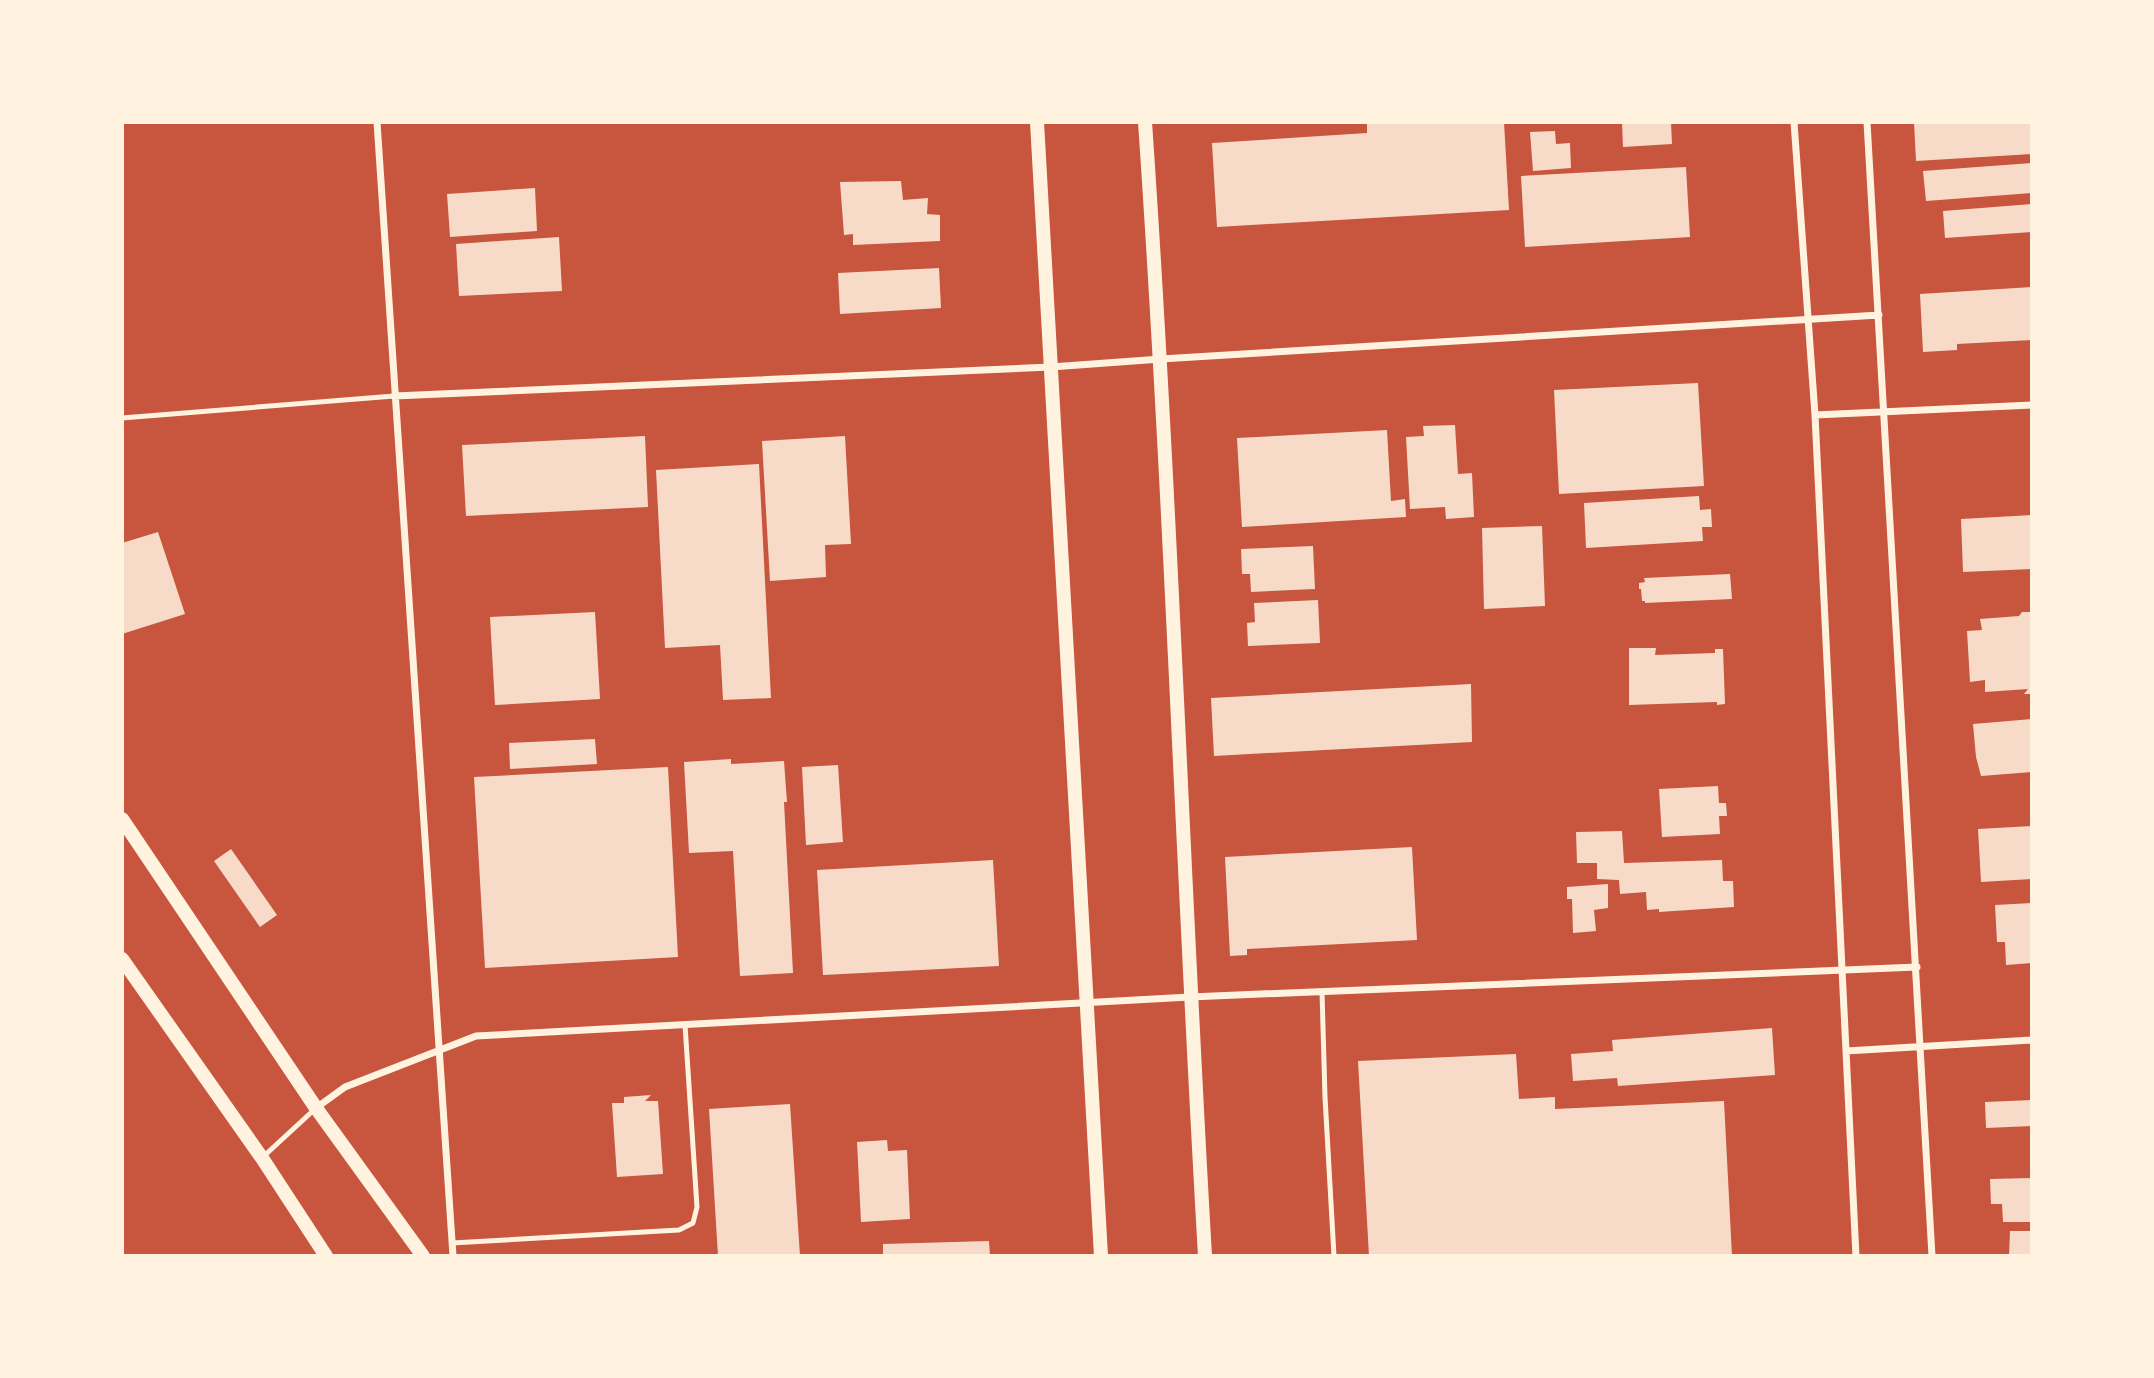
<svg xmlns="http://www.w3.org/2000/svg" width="2154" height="1378" font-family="Arial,sans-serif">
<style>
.building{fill:#f7dbc8}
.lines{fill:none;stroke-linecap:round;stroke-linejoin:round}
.service{stroke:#fff3e0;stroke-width:5}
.minor{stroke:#fff3e0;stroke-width:7}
.secondary{stroke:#fff3e0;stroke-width:14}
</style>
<rect width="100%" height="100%" fill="#c8553d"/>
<!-- building -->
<path class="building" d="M1367,122H1504L1509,210L1217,227L1212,143L1367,133Z
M1622,122H1671L1672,144L1623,147Z
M1914,122H2032V154L1916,161Z
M1555,131L1556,144L1570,143L1571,168L1533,171L1530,132Z
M2032,163V193L1926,201L1923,171Z
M1686,167L1690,237L1525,247L1521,176Z
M901,181L903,200L928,198L927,214L940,215V241L853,245V234L844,235L840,182Z
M535,188L537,231L450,237L447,194Z
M2032,204V232L1945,238L1943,211Z
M559,237L562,291L459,296L456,244Z
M939,268L941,308L840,314L838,273Z
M2032,287V340L1957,344V350L1923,352L1920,294Z
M1698,383L1704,486L1559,494L1554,390Z
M1455,425L1458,474L1472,473L1474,517L1446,519L1445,507L1410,509L1406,437L1424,436L1423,426Z
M1387,430L1391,501L1405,499L1406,517L1242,527L1237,438Z
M645,436L648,507L466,516L462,445Z
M845,436L851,544L825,545L826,577L770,581L762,441Z
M759,464L771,698L723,700L720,645L665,648L656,470Z
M1699,496L1700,510L1711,509L1712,527H1702L1703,541L1586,548L1584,503Z
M2032,515V569L1963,572L1961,519Z
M1542,526L1545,606L1484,609L1482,528Z
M158,532L185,614L122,634V543Z
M1313,546L1315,589L1251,592L1250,574H1242L1241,549Z
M1730,574L1732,599L1645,603V601H1642L1641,589H1639V583L1645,582L1644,578Z
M1318,600L1320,643L1248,646L1247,623L1255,622L1254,603Z
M595,612L600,699L495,705L490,617Z
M2022,612H2032V694H2024L2028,689L1985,692V680L1970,682L1967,631L1982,630L1980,619L2019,616Z
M1629,648H1656L1655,655L1715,653V649H1723L1725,704L1717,705V702L1629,705Z
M1471,684L1472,742L1214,756L1211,698Z
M2032,719V772L1981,776L1976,757L1973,724Z
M595,739L597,764L510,769L509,743Z
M731,759V764L784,761L787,802H784L793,973L740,976L733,851L689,853L684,762Z
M838,765L843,842L806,845L802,767Z
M668,767L678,957L485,968L474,777Z
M1718,786L1719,803H1726L1727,816H1719L1720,834L1662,837L1659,789Z
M2032,826V879L1981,882L1978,829Z
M1622,831L1624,863L1722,860L1723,881H1733L1734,907L1659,912V909L1647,910L1646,892L1620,894L1619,880L1597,879V863H1577L1576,832Z
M1412,847L1417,940L1247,949V955L1230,956L1225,857Z
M231,849L277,915L260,927L214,861Z
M993,860L999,966L823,975L817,870Z
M1608,884V908L1594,910L1596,931L1573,933L1572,899H1567V887Z
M2032,903V963L2006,965L2005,942H1997L1995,905Z
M1772,1028L1775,1075L1618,1086L1617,1078L1573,1081L1571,1054L1613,1051L1612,1040Z
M1516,1054L1519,1099L1555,1097V1109L1724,1101L1732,1256H1369L1358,1061Z
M651,1095L645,1101H658L663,1174L617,1177L612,1103H624V1097Z
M2032,1100V1126L1986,1128L1985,1102Z
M790,1104L800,1256H718L709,1109Z
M887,1140L888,1151L907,1150L910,1219L861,1222L857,1142Z
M2032,1178V1222H2003L2002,1204H1991L1990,1179Z
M2010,1231H2032V1256H2009Z
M989,1241L990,1256H883V1244Z"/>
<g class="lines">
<!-- service -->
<path class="service" d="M122,418L394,396
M1322,992L1325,1097L1334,1256
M264,1156L316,1108
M452,1243L679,1230L693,1223L697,1207L685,1025"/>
<!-- minor -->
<path class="minor" d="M377,122L453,1256
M1794,122L1815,415L1856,1256
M1867,122L1932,1256
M394,396L1051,367L1161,359L1879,315
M1815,415L2032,405
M1846,1051L2032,1040
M316,1108L345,1087L476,1036L1190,997L1917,967"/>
<!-- secondary -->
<path class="secondary" d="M1037,122L1101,1256
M1145,122C1171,500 1183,878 1205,1256
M122,819L316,1108L423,1256
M122,959L262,1158L326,1256"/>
</g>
<!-- border -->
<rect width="2154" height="1378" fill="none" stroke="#fff3e0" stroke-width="248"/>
</svg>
